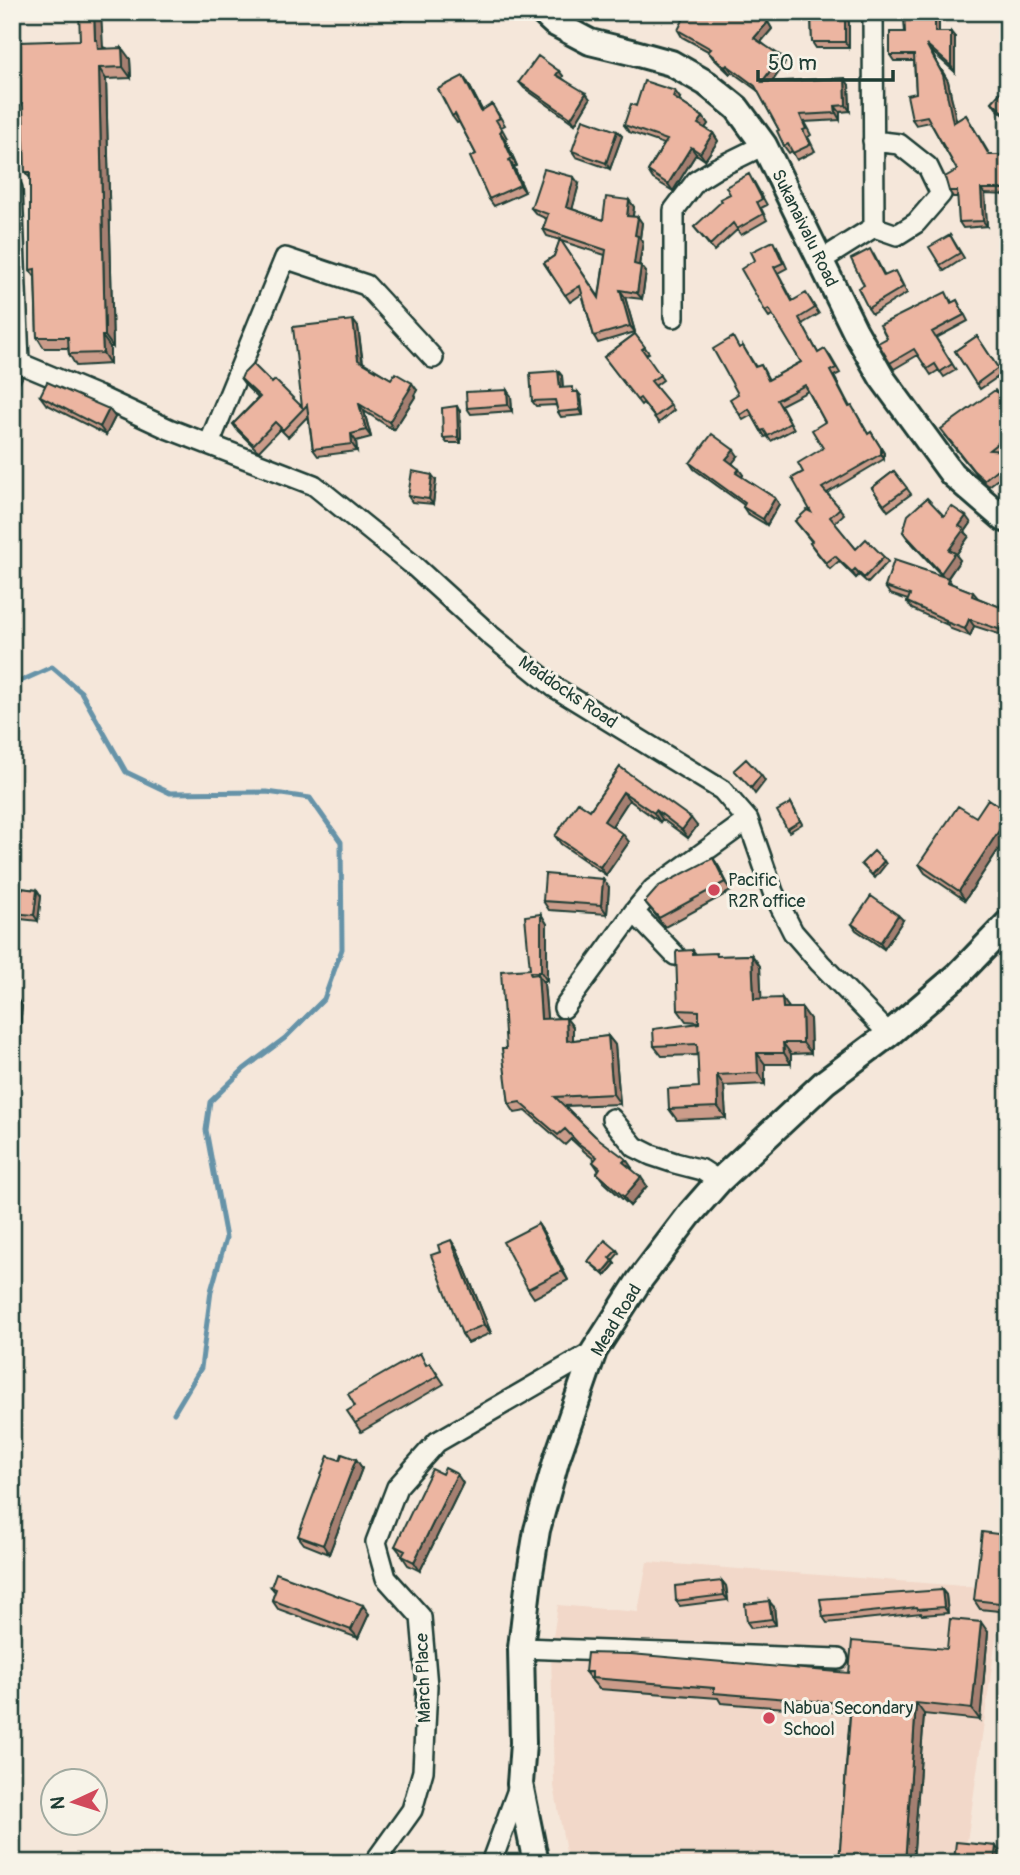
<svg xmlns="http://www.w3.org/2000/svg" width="1020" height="1875" font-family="Pangolin,sans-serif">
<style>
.built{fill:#f2d8c9}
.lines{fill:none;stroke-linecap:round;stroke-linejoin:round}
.stream{stroke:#6693a8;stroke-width:5}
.minor-casing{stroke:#1f3d34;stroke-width:24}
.major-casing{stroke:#1f3d34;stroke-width:30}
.minor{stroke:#f7f3e8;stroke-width:19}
.major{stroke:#f7f3e8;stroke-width:24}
.wall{fill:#cb9c8a;stroke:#1f3d34;stroke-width:2;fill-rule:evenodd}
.shaded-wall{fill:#a57f71;stroke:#1f3d34;stroke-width:2}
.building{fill:#ecb5a1;stroke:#1f3d34;stroke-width:2}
.poi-dot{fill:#d1495b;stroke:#f7f3e8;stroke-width:2.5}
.labels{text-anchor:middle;stroke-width:6;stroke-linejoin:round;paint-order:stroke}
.street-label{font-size:18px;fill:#1f3d34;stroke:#f7f3e8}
.poi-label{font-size:18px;fill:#1f3d34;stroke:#f7f3e8;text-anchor:start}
</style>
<rect width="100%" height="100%" fill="#f5e7da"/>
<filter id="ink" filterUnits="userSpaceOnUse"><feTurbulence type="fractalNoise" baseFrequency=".0143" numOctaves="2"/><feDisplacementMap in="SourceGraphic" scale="14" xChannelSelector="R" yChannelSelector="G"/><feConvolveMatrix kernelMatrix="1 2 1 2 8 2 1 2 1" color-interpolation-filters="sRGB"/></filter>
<g filter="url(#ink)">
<!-- built -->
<path class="built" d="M647,1562L1003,1589L964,1863H568L554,1786L551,1650L558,1605L638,1612Z"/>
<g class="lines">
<!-- stream -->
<path class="stream" d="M12,685L52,667L81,692L126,772L170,793L267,792L310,798L341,842L342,949L324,999L285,1038L244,1069L210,1102L206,1130L226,1238L211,1291L201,1368L174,1413"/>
<!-- minor casing -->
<g class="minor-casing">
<path id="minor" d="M873,141L899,144L928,167L941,194L916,223L897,235L874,227
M12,189L19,362
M820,261L874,227L873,12
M674,317V210L696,181L717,168L764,145
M12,360L98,396L169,429L314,485L413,565L490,635L554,687L722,790L748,820L773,892L793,932L820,963L889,1034
M209,444L285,258L366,285L433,358
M675,955L634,912L653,889L748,820
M564,1008L634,912
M612,1119L635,1147L651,1155L675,1163L702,1170L719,1181
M521,1648L838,1659
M374,1863L412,1810L423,1771L427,1686L421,1617L386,1578L376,1542L397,1487L437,1442L594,1351
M491,1863L520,1784"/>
</g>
<!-- major casing -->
<g class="major-casing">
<path id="major" d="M542,12L554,23L590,42L631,52L671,63L706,83L737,108L764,145L855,331L882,378L952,474L1004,519H1008
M536,1863L520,1784L523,1743L521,1648L529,1579L537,1530L557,1458L594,1351L639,1281L690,1214L719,1181L825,1082L889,1034L958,975L1008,923"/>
</g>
<!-- minor -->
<use href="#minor" class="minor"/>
<!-- major -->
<use href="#major" class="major"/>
</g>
<!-- wall -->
<path class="wall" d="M395,12H420L401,21Z
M811,12H843L844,16H845L849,22V48H816L812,42Z
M904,12H939V32L955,37V72L930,50L948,81L956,121L966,115L990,155H1008V195L985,194L987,226L963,228L959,222L958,197H953L949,191L957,170L930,122L916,125L912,119L916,93L914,61H894L890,55L905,32Z
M768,22L772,29L761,42L785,63L772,82L849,85L850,111L840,112V120L804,122L811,135L808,137L815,151L797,160L792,151L789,153L784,146L779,130L758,91L732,72L730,74L713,58L708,51L682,37L678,30Z
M80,40L103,47L130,59L131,78L106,79L113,347H110V364L76,366L69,354L68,348H44L37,337L35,277L30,270V178L25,172L23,106L21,104Z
M559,71L563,76L562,78L590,99L575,124L524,88L519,82Z
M468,83L482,110L497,112L505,125L501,127L507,138L505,139L517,166L514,167L525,192L494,206L489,199L476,154L459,122L457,123L452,116Z
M1008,84V118L996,108L992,102Z
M680,98L679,101L703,117L708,124L705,128L713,133L718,141L705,160L696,154L673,191L653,179L648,171L664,144L629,132L624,125L636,106Z
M617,131L622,136L610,169L576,157L572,151Z
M753,180L767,205L761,208L767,220L741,235L737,230L714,251L694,227Z
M579,184L572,209L603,220L629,200L634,207L633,216L642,223L640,238L643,242L639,265L641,266L646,272L642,299L625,297L635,332L598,343L594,336L582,294L570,302L544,263L554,256L560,240L547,236L543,229L547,219L536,214L531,208ZM561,241L605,255L599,297Z
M950,235L964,258L944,271L940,265Z
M777,246L787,268L778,273L793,301L810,299L819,314L802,324L818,353L825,349L829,354L840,373L834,376L850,407L855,411L868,434L871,432L884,453V459L827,493L844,514L834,523L856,549L884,557L888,562L868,583L859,575L856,578L839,561L830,569L814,549L810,543L812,542L795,521L811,512L803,472L823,448L825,422L808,391L781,405L794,429L771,441L767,436L765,437L752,415L743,420L740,415L738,394L743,346L756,367L761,365L769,380L801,362L773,314L769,317L765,311L755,260Z
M874,255L885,276L899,277L907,293L872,314L868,308L864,285Z
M950,298L952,303L957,300L968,321L936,338L956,370L944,377L939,370L931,375L918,355L894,369L890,363Z
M358,327L363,362L391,379L417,390L414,395L415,397L394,430L364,411L371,437L356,441L357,451L318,456L313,449L308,416L288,437L280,429L259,451L256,449L238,431L233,424L258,398L246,386L241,379L272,383L302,407Z
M635,334L649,353L645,355L663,380L655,386L674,410L659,423L643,403L641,405L604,357Z
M977,336L1002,374L980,389L955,351Z
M558,371L562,376L563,388L576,392L581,396L583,415L561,417L558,412L556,405L536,406L532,401Z
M40,396L109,409L115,417L106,435L46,404Z
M511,396L512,411L471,414L467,408Z
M1008,396V445L1001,451H1008V471L989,486L979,478L945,436Z
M460,412L461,443H447L443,438Z
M738,456L732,463L743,475L742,477L775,498L779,504L767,525L747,513L743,507L744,505L694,469L690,463Z
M894,471L911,494L888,511L872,488Z
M436,480L433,504L412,502L408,496Z
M944,516L971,523L965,532L969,536L956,555L960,560L948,578L952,584L973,592L978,598L1000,607L1008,572V637L974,626L970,636L951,629L948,625L912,609L907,602L908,600L890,594L885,587L943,577L908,539L903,532Z
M620,767L697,826L688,838L662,819L660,822L629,800L612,826L629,842L606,875L561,844L555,836L590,810Z
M791,803L802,824L789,832L787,829Z
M1008,812V835L965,900L925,873L919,864Z
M713,858L719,867L731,891L665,927L645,902Z
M12,887L37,890L41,896L38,921L12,918Z
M609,887L607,914L549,910L543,901Z
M541,914L547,924V981H543L544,984L547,1019L566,1018L573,1027V1040L608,1036L615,1045L620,1104L565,1106L595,1136L632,1168L631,1169L647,1186L630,1206L604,1182L597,1173L599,1171L593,1162L595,1160L585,1152L571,1139L565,1145L526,1111L515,1113L509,1104L506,1049L530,969Z
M903,920L884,949L856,930L852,924Z
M693,950L696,954L718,956L752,955L760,966L761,998L789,1008H802L810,1019L811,1053L791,1054V1064H765V1084L724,1086L726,1118L677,1120L669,1109L699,1087L698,1055L662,1056L654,1046L699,1023V1022L686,1021L678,1010Z
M12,960L16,965L12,999H17L22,1006L20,1026H14L13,1037H12Z
M538,1224L544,1233L568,1280L534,1298L528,1289Z
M457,1249L491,1333L468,1343L462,1334L440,1252Z
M617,1250L619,1253L612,1261L615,1264L605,1276L588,1261Z
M430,1363L444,1384L361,1432L355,1423Z
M356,1459L362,1468L329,1554L304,1544L298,1536L340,1460Z
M463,1483L420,1571L408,1565L402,1556V1555L395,1546Z
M1006,1535L1008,1537V1612L980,1609L974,1600Z
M722,1581L726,1586L728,1600L680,1606L676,1601Z
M271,1587L369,1614L358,1638L278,1609L272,1600L275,1592Z
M942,1590L946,1595L948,1613L922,1615L921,1613L827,1623L823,1617Z
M774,1607L776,1625L751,1628L747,1622Z
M988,1632L980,1720L924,1714L913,1863H839L850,1713L721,1703L718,1698L599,1689L585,1672L849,1673L947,1649Z"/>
<!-- shaded-wall -->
<path class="shaded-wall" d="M94,12H101L103,47L105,51L98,49L95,40Z
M935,12H939V38L935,32Z
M845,16L849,22V48L845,42Z
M768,22L772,29L759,44L754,38Z
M951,32L955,37V72L951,66Z
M926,44L948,81L958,129L953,123Z
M122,48L130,59L131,78L123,67Z
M781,56L785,63L767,89L762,82Z
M727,65L732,72L730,74L725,67Z
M99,68L106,79L113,347L105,336Z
M559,71L563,76L560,80L556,75Z
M463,76L468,83L486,118L481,111Z
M845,78L849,85L850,111L846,105Z
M675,91L680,98L678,104L673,97Z
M586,93L590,99L575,124L571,118Z
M835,106L840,112V120L836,113Z
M703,117L708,124L703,131L698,124Z
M617,131L622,136L610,169L606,163Z
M500,132L505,139L517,166L512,158Z
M713,133L718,141L705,160L700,153Z
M691,147L696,154L673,191L668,184Z
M509,160L514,167L525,192L520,185Z
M574,177L579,184L571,214L566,207Z
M981,189L985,194L987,226L983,221Z
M629,200L634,207L632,222L627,216Z
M638,217L642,223L640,238L643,242L638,271L634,264L635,235Z
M641,266L646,272L642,299L637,293Z
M620,290L625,297L635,332L630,326Z
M353,320L358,327L363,367L358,360Z
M102,336L110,347V364L103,353Z
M558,371L562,376L563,393L560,388Z
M17,372L22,378L17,388L19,390L12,407L13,383Z
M412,383L417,390L414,395L415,397L394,430L389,422Z
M507,390L511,396L512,411L508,405Z
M578,392L581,396L583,415L580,410Z
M359,404L364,411L371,437L366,430Z
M457,406L460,412L461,443L458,437Z
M109,409L115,417L106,435L100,427Z
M871,432L884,453V459L881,454Z
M351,434L356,441L357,451L352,444Z
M734,450L738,456L731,465L726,459Z
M739,469L743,475L740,479L736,473Z
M432,475L436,480L433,504L429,499Z
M775,498L779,504L767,525L763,519Z
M966,516L971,523L965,532L969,536L956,555L960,560L946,580L941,573L959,526Z
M855,569L859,575L856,578L852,572Z
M969,619L974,626L970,636L965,629Z
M761,775L765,781L755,794L751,788Z
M623,792L629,800L610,829L604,821Z
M656,810L662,819L660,822L654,813Z
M691,818L697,826L688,838L682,830Z
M1008,822V833L1004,828Z
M1002,826L1008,835L965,900L959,891Z
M623,834L629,842L606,875L600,867Z
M713,858L719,867L731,891L725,882Z
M884,861L886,864L875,878L872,875Z
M603,879L609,887L607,914L601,905Z
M37,890L41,896L38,921L34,915Z
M541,914L547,924V981L541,972Z
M898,915L903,920L884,949L880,943Z
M752,955L760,966L762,1010L754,999Z
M12,960L16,965L12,1000Z
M538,974L544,984L548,1028L541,1019Z
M782,998L790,1009L783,1008Z
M17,999L22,1006L20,1026L16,1020Z
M802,1008L810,1019L811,1053L803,1043Z
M566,1018L573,1027V1050L567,1041Z
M12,1023L14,1026L13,1037L12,1035Z
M608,1036L615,1045L620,1104L613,1094Z
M783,1043L791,1054V1064L784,1053Z
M757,1053L765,1064V1084L758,1073Z
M717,1075L724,1086L726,1118L718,1107Z
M626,1159L632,1168L630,1171L623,1162Z
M641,1177L647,1186L630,1206L624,1197Z
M538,1224L544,1233L568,1280L562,1271Z
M451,1240L457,1249L491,1333L484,1325Z
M613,1261L615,1264L605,1276L603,1273Z
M356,1459L362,1468L329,1554L323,1545Z
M457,1474L463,1483L420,1571L414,1562Z
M722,1581L726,1586L728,1600L724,1595Z
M942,1590L946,1595L948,1613L944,1607Z
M769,1601L774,1607L776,1625L772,1619Z
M363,1605L369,1614L358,1638L351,1630Z
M981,1622L988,1632L980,1720L972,1709Z
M916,1703L924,1714L913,1863H905Z
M996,1846L1000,1852L999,1863H994Z"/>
<!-- building -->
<path class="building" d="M79,12H94L95,40H97L98,49L122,48L123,67L99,68L105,336H102L103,353L69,354L68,337H37L35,269L30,270V172H25L23,104H21L20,42L80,40Z
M687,12H756L768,22L754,38L781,56L762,82L845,78L846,105L835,106L836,113L800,115L806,129L803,130L810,145L793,153L788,144L784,146L777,131L779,130L755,86L727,65L725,67L708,52L711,49L678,30Z
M811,12H839L840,17L845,16V42H812Z
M904,12H935V32H951V66L926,44L943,75L953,123L966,115L989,155H1008V189H981L983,221L959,222L957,191H949L945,177L957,170L927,116L912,119L907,95L916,93L914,55H890V32H905Z
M538,56L559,71L556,75L586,93L571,118L519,82Z
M463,76L481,111L492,104L500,118L496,120L502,130L500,132L512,158L509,160L520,185L489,199L470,157L476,154L455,114L452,116L438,89Z
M644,81L675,91L673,97L703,117L698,124L713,133L700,153L691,147L668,184L648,171L667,140L624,125L631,104L636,106Z
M1008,84V116L992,102Z
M583,119L617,131L606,163L572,151Z
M544,169L574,177L566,207L603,220L606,197L629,200L627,216L638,217L635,235L638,236L634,264L641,266L637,293L620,290L630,326L594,336L580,286L565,295L544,263L554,256L560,239L599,298L606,250L543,229L548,214L531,208Z
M749,174L762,199L757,202L763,214L737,229L733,223L710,245L694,227L722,201L720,199L730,194L726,187Z
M950,235L960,253L940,265L929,247Z
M773,241L783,263L774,267L792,301L806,293L815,308L799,318L818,353L825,349L836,368L830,371L849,407L852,406L868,434L871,432L881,448V454L822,488L840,508L830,517L856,549L866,539L884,557L864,578L855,569L852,572L835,556L826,563L810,543L812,541L795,521L807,510L811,512L792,478L803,472L798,463L823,448L812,430L825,422L805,385L777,400L790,423L768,436L764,430L761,431L749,409L740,415L730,399L738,394L713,349L733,337L739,348L743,346L755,367L761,365L768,380L801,362L769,309L765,311L741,269L755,260L751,252Z
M870,249L884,276L895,271L903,287L868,308L858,288L864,285L851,259Z
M946,292L951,303L957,300L964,315L932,332L952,364L940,372L935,364L927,369L914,349L890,363L878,343L887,338L880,325Z
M353,320L358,360L391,379L395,373L412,383L409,389H410L389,422L359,404L366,430L351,434L352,444L313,449L307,405L283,430L275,422L254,444L251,442L233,424L260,397L241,379L243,374L253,364L272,383L275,380L302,407L293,327Z
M635,334L645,347L642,349L660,375L651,381L671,405L655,417L640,398L637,400L604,357Z
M977,336L998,368L976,384L955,351Z
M12,370L17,372L13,383L15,384L12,391Z
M558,371L560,388L573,387V392H578L580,410L558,412L555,400L532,401L530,373Z
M47,382L109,409L100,427L40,396Z
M507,390L508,405L467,408L466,392Z
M995,390L1003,400L1008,396V435L989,450L1008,451V460L984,480L974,471L941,429Z
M457,406L458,437L443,438L442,408Z
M712,434L734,450L726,459L739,469L736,473L775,498L763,519L743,507L745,503L690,463Z
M412,471L432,475L429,499L408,496Z
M894,471L907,488L884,505L872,488Z
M927,498L944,516L951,506L966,516L959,526L964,529L949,550L955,553L941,573L903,532L908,515Z
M894,560L948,578L947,582L973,592L972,596L1000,607L1008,572V630L1007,632L969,619L965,629L946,622V620L907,602L910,595L885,587Z
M746,759L761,775L751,788L734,770Z
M620,767L691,818L682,830L656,810L654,813L623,792L604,821L623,834L600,867L555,836L578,802L590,810Z
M988,799L1008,812V822L1004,828L1002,826L959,891L919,864L958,806L976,817Z
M791,803L800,821L787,829L777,811Z
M874,851L884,861L872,875L861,864Z
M713,858L725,882L659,918L645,902L659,886Z
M545,874L603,879L601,905L543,901Z
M12,887L37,890L34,915L12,913Z
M871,896L898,915L880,943L852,924Z
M541,914V972H530L531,975L538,974L541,1019L566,1018L567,1041L608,1036L613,1094L555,1097L595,1136L626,1159L623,1162L641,1177L624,1197L597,1173L600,1168L593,1162L597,1157L578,1143L565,1129L558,1135L520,1102L509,1104L502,1049H506L501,971L530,969L525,916Z
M693,950V954L716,953L717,956L752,955L754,999L782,998L783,1008H802L803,1043H783L784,1053H757L758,1073L717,1075L718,1107L669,1109L668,1089L699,1087L697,1044L654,1046L653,1029L699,1023V1011L678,1010L676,953L677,951Z
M12,999H17L16,1020L12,1019Z
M538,1224L562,1271L528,1289L503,1242Z
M451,1240L484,1325L462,1334L431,1255L440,1252L438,1245Z
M605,1240L617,1250L609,1258L613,1261L603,1273L588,1261Z
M420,1353L426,1365L430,1363L438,1376L355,1423L347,1411L355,1406L348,1394Z
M1004,1361H1008V1404H1004Z
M342,1454L356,1459L323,1545L298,1536L328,1456L340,1460Z
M445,1468L457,1474L414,1562L402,1556L405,1551L395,1546L432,1469L442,1474Z
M982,1532L1006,1535L1005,1542H1008V1604L974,1600Z
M276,1573L363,1605L351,1630L272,1600L276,1589L271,1587Z
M722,1581L724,1595L676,1601L675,1586Z
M942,1590L944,1607L918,1609L917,1607L823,1617L820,1599Z
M769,1601L772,1619L747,1622L745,1604Z
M950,1619L981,1622L972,1709L916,1703L905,1863H839L851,1704L714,1693V1688L592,1678V1672H585L587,1653L631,1654L849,1673L852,1641L947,1649Z
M956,1842L996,1846L994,1863H967L954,1860Z"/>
</g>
<!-- markers -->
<g class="poi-dot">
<circle cx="714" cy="890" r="7"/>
<circle cx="769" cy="1718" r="7"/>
</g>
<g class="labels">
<!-- street labels -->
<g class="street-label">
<text transform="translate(805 228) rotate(64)" y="6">Sukanaivalu Road</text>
<text transform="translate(568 692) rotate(34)" y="6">Maddocks Road</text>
<text transform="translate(616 1320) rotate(-59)" y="6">Mead Road</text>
<text transform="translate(423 1678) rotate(-92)" y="6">March Place</text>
</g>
<!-- poi labels -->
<g class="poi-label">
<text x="728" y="886">Pacific<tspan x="728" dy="21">R2R office</tspan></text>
<text x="783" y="1714">Nabua Secondary<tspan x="783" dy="21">School</tspan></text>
</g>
</g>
<!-- margin -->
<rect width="1020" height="1875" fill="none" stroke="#f7f3e8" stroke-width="42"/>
<rect x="21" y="21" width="978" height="1833" fill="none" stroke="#1f3d34" stroke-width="2.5" filter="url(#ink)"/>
<!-- north arrow -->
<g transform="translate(74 1802) rotate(266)"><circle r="33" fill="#f7f3e8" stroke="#a1aaa0" stroke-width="2"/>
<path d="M0-5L12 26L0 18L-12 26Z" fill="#d1495b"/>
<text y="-10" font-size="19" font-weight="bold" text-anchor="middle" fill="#1f3d34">N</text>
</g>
<!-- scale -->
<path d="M758 70v10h135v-10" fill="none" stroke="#1f3d34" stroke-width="3.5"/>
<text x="768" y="70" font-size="21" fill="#1f3d34" stroke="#f7f3e8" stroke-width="5" paint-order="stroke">50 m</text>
</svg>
